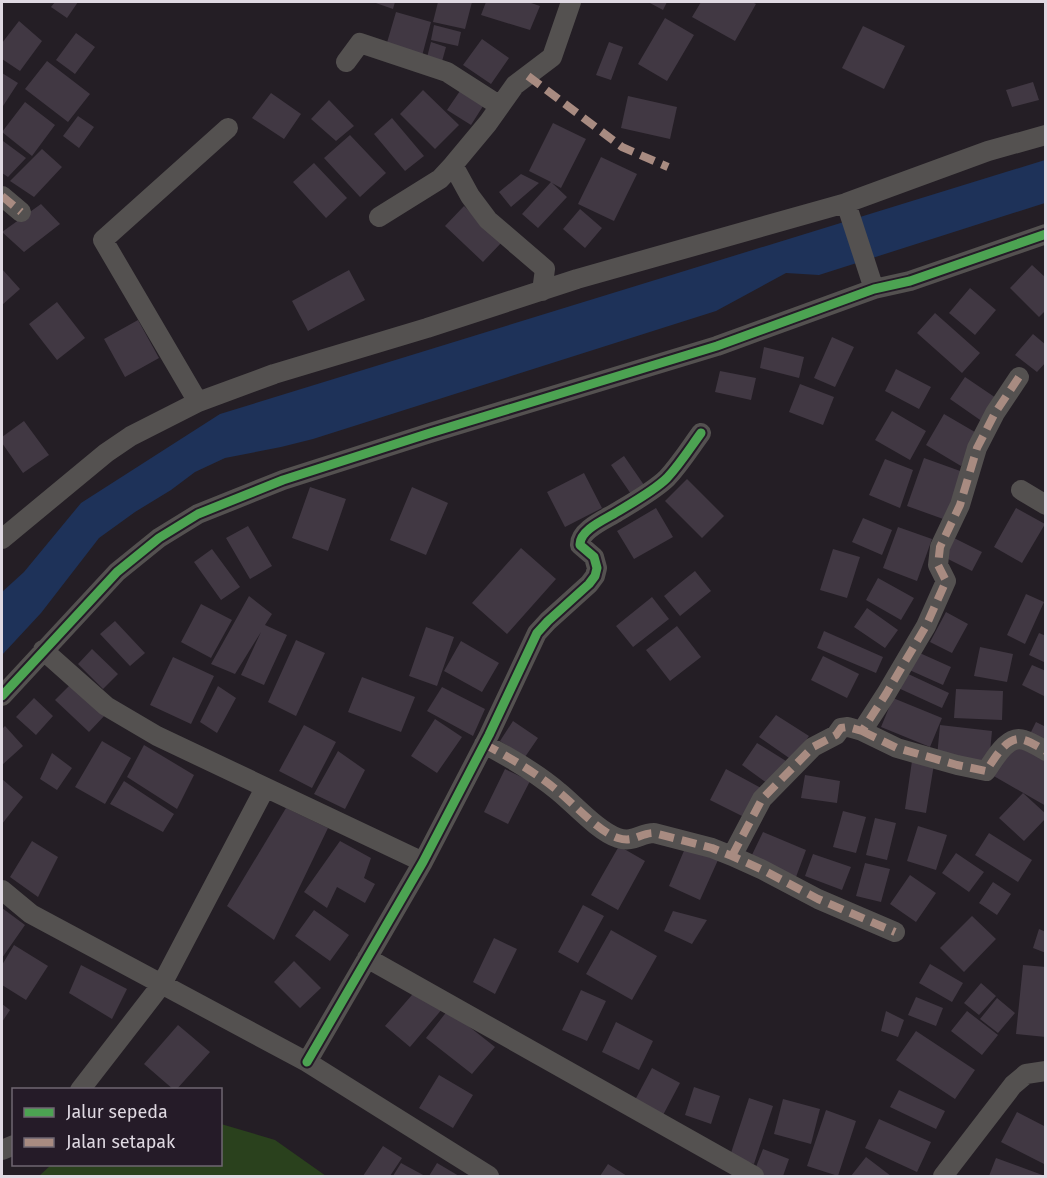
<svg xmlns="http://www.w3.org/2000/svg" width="1047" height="1178" font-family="'Fira Sans',sans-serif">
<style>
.green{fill:#2a411d}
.water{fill:#1e3259}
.building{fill:#413843}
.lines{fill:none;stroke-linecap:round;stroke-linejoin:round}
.street{stroke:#545150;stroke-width:20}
.quiet{stroke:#a88b81;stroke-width:8;stroke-dasharray:15 8;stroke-linecap:butt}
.cycleway-casing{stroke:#251b28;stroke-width:13}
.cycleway{stroke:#4ca352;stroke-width:9}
</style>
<rect width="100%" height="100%" fill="#241e25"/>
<!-- green -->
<path class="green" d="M221,1124L275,1140L326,1176H2H39L51,1165L220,1164Z"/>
<!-- water -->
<path class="water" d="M1045,160V203L819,275L786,273L716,311L313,439L281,447L225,458L195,472L171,490L135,512L99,538L41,613L2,655V592L24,572L81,503L220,414Z"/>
<!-- building -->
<path class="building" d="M55,2H78L67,18L51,7Z
M373,2H395L393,9Z
M438,2H472L465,29L433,22Z
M486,2H528L540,6L530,30L481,15Z
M648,2H667L663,10Z
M701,2H752L756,4L735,41L692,17Z
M396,12L431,22L422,56L386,46Z
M665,18L694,35L667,81L638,64Z
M19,21L42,41L20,71L2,59V43Z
M434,25L461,32L458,46L431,40Z
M863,26L905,46L884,89L842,68Z
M76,33L95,47L75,74L56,60Z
M482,39L509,58L491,84L463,65Z
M431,42L446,47L441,65L426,61Z
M609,42L623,47L611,80L596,75Z
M47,61L90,94L68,122L25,89Z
M2,73L18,83L3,106L2,105Z
M1033,82L1039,100L1012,107L1006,90Z
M462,88L485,103L471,125L447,110Z
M423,90L459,125L435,149L400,114Z
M271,93L301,114L284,139L252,118Z
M628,96L677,107L670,139L621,128Z
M329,100L354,126L336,141L311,119Z
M25,102L55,125L32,156L2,132Z
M78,116L94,127L79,148L63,136Z
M392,118L424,156L405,171L374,134Z
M553,123L586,139L561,188L552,183L567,197L538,228L522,214L551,182L529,171Z
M350,135L386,173L360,197L324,158Z
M3,141L26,158L8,177L2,173V143Z
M42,149L62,167L34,197L10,181Z
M601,157L637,174L614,221L578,204Z
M314,163L347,198L326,218L293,182Z
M521,174L539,183L511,207L499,192Z
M41,204L60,224L24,252L2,232Z
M464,206L502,242L483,262L445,226Z
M580,209L602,228L585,248L563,229Z
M1032,265L1046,278V310L1039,317L1010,288Z
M2,269L20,289L2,305Z
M349,270L365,300L308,331L292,301Z
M970,288L996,310L975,335L949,313Z
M57,302L85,338L57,360L29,324Z
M935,313L980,353L962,373L917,333Z
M138,320L159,358L125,377L104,339Z
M1033,334L1046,345V362L1037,372L1015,355Z
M832,337L854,347L835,387L814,378Z
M764,347L804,357L799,378L760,368Z
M896,369L931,387L919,409L885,391Z
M720,371L756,378L751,400L715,392Z
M965,377L999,400L983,422L950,399Z
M800,384L834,397L823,425L789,412Z
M892,411L926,431L910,460L875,440Z
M944,414L980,435L961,466L926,445Z
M24,421L49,455L23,473L2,443V437Z
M624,456L644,485L631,494L611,465Z
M924,458L963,472L946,520L907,506Z
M885,459L913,470L900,508L869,495Z
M584,473L602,508L565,527L547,492Z
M687,479L724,516L702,538L665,501Z
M310,487L346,499L328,551L292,538Z
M412,487L448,503L426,555L390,540Z
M656,508L673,537L634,559L617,531Z
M1016,508L1045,524L1022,563L994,547Z
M863,518L892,530L882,555L852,542Z
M248,526L272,566L250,579L226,538Z
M898,527L932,539L917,581L883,568Z
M954,538L982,552L972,571L944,557Z
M521,548L556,579L507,634L472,603Z
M212,549L240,587L221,600L194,562Z
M833,549L860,557L847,598L820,590Z
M695,571L711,591L680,616L664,596Z
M878,578L914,598L901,620L866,600Z
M1026,594L1044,602L1025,644L1007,635Z
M249,596L272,614L265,625L287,635L264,685L241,675L261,632L235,674L211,664Z
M652,597L669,619L633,647L616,626Z
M201,604L232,620L211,658L181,642Z
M867,608L898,630L885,648L854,627Z
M946,612L968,624L952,653L930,642Z
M115,621L145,653L130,666L100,634Z
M677,626L701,657L670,681L646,650Z
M426,627L454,637L437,686L409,676Z
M824,631L883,657L876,673L817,648Z
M1039,633L1046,636V663L1029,655Z
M296,640L325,653L296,716L268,702Z
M461,641L499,663L482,692L444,671Z
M980,647L1013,654L1007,682L974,676Z
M92,649L118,674L103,689L78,664Z
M913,650L951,667L943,685L905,668Z
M823,656L859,674L847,698L811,680Z
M173,657L214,676L191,724L150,705Z
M1032,665L1046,671V697L1022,685Z
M904,672L949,693L942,708L896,687Z
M362,677L415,697L401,732L348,712Z
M74,681L107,713L89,732L55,700Z
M218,686L236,698L217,733L200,722Z
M442,687L485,709L473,736L427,711Z
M956,689L1003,691L1002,720L954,718Z
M34,698L53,716L36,735L16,717Z
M893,698L942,718L930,747L881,727Z
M776,715L809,736L792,760L759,737Z
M435,719L462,737L437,773L411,756Z
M513,721L538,738L525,757L500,741Z
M1036,722L1046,727V747L1028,738Z
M304,725L336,742L312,788L279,771Z
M940,725L992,731L989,762L937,757Z
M5,726L23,746L2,765V729Z
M102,741L131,758L105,804L75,787Z
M757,743L786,761L771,786L742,765Z
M144,745L194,775L177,809L127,777Z
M1008,745L1046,756V806L992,775Z
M338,751L365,770L345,809L314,794Z
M52,753L72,768L57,790L40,779Z
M912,761L934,764L926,813L905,809Z
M505,769L530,781L508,824L484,812Z
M726,769L761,788L746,818L710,800Z
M805,775L840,781L837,803L801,798Z
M2,779L23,797L2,824Z
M124,781L174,814L163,832L110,804Z
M1023,793L1046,814V818L1024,841L999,818Z
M286,808L328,828L274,940L227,906Z
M843,811L866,817L856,853L833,847Z
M875,818L896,823L887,860L866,855Z
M918,826L947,835L936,870L907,861Z
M763,832L806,850L796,877L750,859Z
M989,833L1032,860L1018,882L975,855Z
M32,841L58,857L38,897L10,877Z
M340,841L371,858L364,878L375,884L365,903L337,887L327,908L304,892Z
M619,846L645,861L618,910L591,895Z
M686,846L718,860L700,900L669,886Z
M956,853L984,872L969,892L942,873Z
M813,854L851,867L842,890L805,876Z
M865,863L890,869L881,902L856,896Z
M910,875L936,893L916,922L890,904Z
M993,882L1011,894L997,915L979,903Z
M583,905L604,916L578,963L558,952Z
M2,908L25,925L2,958Z
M314,910L349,935L330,961L295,936Z
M673,911L707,920L692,944L664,931Z
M972,916L996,939L964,972L940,948Z
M1039,929L1046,932V953L1033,948Z
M611,930L657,956L632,1000L586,974Z
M494,938L517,949L495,994L473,982Z
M14,945L48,966L26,1000L2,985V965Z
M294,961L321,988L300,1008L274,982Z
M930,964L963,983L952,1002L919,983Z
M81,965L127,989L112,1019L69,993Z
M1023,965L1046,967V1037L1016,1034Z
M981,983L996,996L979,1015L964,1003Z
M418,988L443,1008L410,1047L385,1026Z
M581,990L606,1001L587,1041L562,1030Z
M916,997L943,1008L936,1026L908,1015Z
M997,998L1015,1013L998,1033L980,1019Z
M2,1004L10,1010L2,1022Z
M448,1010L495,1047L472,1074L426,1038Z
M886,1011L904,1020L898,1037L881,1031Z
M967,1011L998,1035L982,1055L951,1031Z
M616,1022L653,1041L639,1070L602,1052Z
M178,1025L210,1052L176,1090H174L144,1064Z
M916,1031L975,1070L955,1099L896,1060Z
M652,1068L680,1083L662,1117L634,1102Z
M439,1075L473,1095L453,1128L419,1108Z
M694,1087L720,1096L711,1124L685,1115Z
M899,1090L945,1111L936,1129L890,1107Z
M749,1098L773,1106L754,1164L730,1156Z
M783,1099L820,1109L811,1144L774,1134Z
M826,1110L856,1121L838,1176L807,1166Z
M1017,1112L1046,1127V1165L1001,1142Z
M879,1119L931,1142L917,1172L865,1148Z
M383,1146L402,1158L390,1176H363Z
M763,1149L789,1159L783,1176H767L754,1172Z
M866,1157L891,1176H851Z
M996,1158L1045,1176H989Z
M401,1163L425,1176H393Z
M437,1163L459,1176H429Z
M608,1164L627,1176H600Z"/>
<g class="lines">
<!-- street -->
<path class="street" d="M346,62L360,43L447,72L500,106
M2,196L21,212
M846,203L874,289
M379,217L440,179L453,165
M542,291L545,269L488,220L470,196L453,165L488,123L515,85L552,57L571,2
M198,402L103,240L228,128
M1021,490L1046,505
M2,539L106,453L131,436L198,402L274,374L427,328L577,279L846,203L988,151L1046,135
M43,650L106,706L157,736L423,862
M2,696L117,572L159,538L198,514L283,480L430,433L717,346L874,289L910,281L1046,234
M862,731L897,748L957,765L986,771C994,760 1007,734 1024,740C1031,742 1039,747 1046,751
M484,744C509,757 538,774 559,792C575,805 599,832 618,838C634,843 640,833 654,833L712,848L732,856L763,870L818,899L895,932
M732,856L762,799L813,747L836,735L841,728L848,727L862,731L886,694L926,626L946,581L938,565L940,547L960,505L977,448L995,413L1019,377
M2,890L31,914L307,1062L489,1176
M367,958L754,1176
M307,1062L423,862L489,735L537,633L548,621L589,584L595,576L597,568L594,557L580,545C579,530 606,519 617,512C632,503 655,490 667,478C680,464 690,448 701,433
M80,1090L162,984L265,788
M2,1150L14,1145
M943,1176L1013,1085L1026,1074L1046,1071"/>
<!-- quiet -->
<path class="quiet" d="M528,76L622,147L668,167
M2,196L21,212
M862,731L897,748L957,765L986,771C994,760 1007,734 1024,740C1031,742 1039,747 1046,751
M484,744C509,757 538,774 559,792C575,805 599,832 618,838C634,843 640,833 654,833L712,848L732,856L763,870L818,899L895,932
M732,856L762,799L813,747L836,735L841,728L848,727L862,731L886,694L926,626L946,581L938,565L940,547L960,505L977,448L995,413L1019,377"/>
<!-- cycleway casing -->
<g class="cycleway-casing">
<path id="cycleway" d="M2,696L117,572L159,538L198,514L283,480L430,433L717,346L874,289L910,281L1046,234
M307,1062L423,862L489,735L537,633L548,621L589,584L595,576L597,568L594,557L580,545C579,530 606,519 617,512C632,503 655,490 667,478C680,464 690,448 701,433"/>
</g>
<!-- cycleway -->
<use href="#cycleway" class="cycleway"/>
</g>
<!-- border -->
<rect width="1047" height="1178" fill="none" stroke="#dfd9e2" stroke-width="6"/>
<!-- legend -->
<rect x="12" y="1088" width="210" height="78" fill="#251b28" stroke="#6f6772" stroke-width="1.5"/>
<rect x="24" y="1108" width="30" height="9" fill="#4ca352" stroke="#6f6772" stroke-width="1.5"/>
<text x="66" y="1118" font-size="18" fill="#dfd9e2">Jalur sepeda</text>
<rect x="24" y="1138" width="30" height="9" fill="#a88b81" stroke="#6f6772" stroke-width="1.5"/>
<text x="66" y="1148" font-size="18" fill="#dfd9e2">Jalan setapak</text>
</svg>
